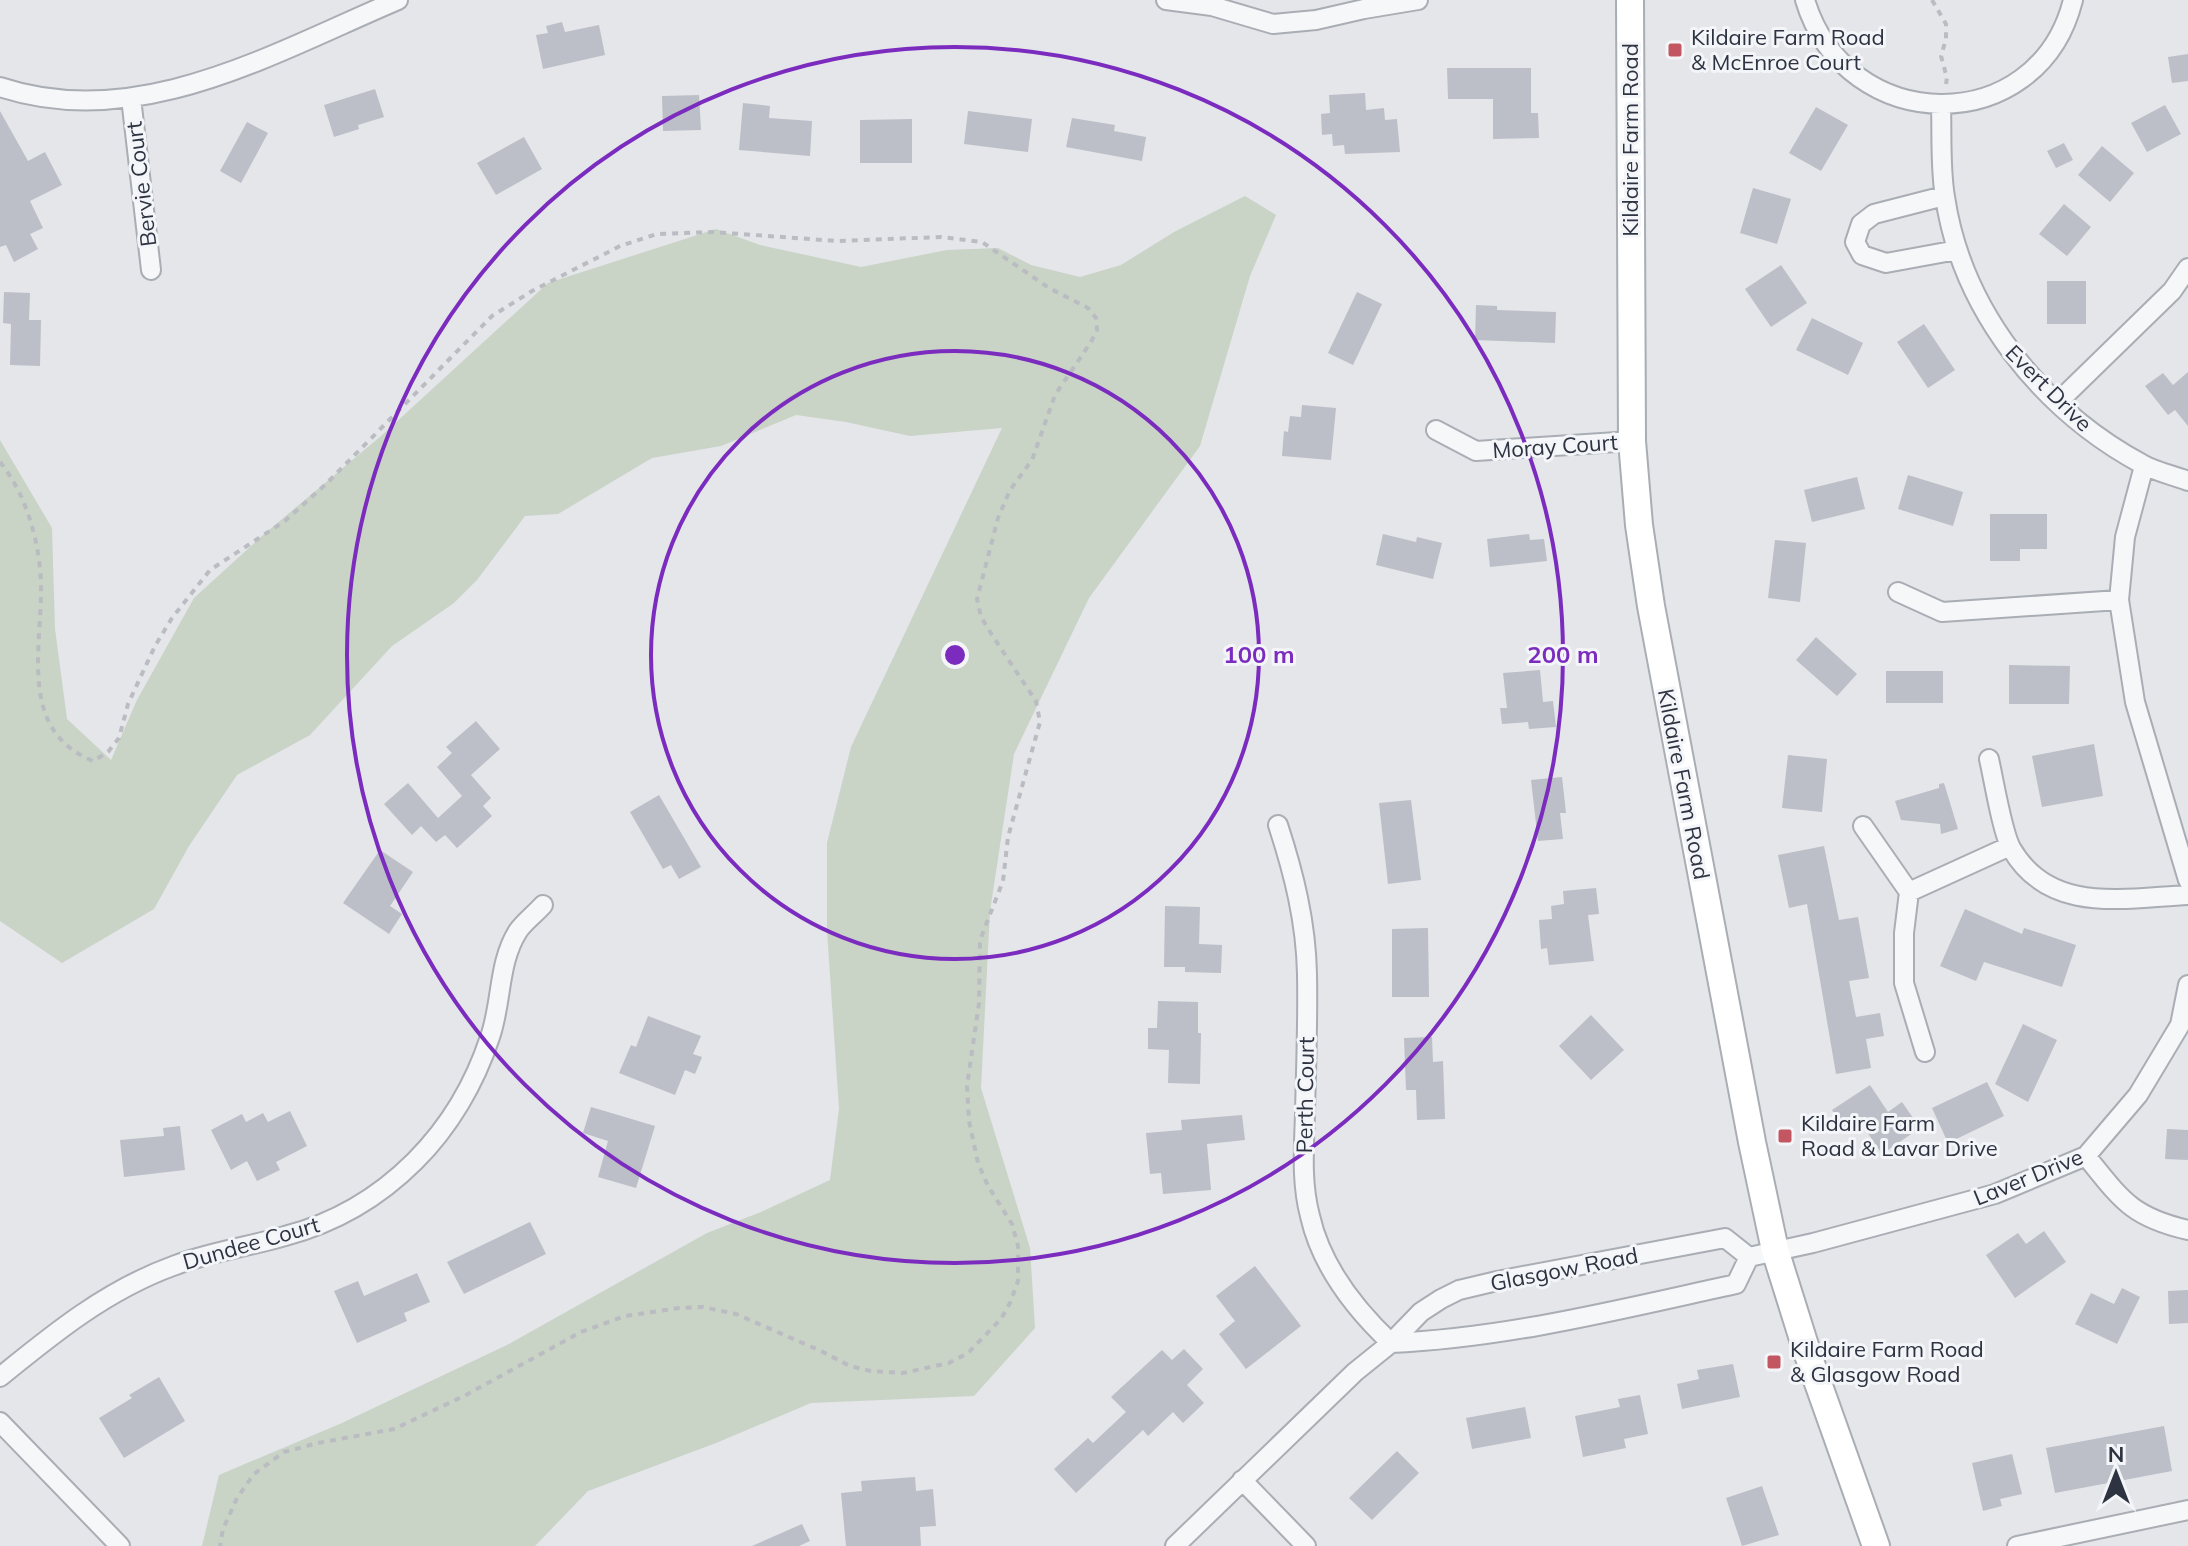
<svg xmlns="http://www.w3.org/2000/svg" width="2188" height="1546" font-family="Mulish,sans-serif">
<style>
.green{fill:#c9d3c6}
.building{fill:#bcbfc7}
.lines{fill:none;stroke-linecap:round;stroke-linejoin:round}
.minor-casing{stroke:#a9adb4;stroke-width:22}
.secondary-casing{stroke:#a9adb4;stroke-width:30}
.path{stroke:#babcc2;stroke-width:4;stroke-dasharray:6 6;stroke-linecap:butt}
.minor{stroke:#f6f7f9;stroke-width:18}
.secondary{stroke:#fff;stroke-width:26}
.ring{fill:none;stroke:#7b2cbf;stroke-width:4}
.poi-dot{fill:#c25761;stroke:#f3f5f8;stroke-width:3}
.labels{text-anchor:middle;stroke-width:6;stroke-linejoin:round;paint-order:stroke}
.poi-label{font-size:22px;fill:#2d3341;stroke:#f3f5f8;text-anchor:start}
.street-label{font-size:22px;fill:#2d3341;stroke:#f3f5f8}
.centre{fill:#7b2cbf;stroke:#f3f5f8;stroke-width:4}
.ring-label{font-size:24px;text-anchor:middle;font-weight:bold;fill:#7b2cbf;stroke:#f3f5f8;stroke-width:6;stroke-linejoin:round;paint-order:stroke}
</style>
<rect width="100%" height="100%" fill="#e4e6ea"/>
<!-- green -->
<path class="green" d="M1245,196L1276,215L1250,276L1200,446L1089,598L1014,754L990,911L981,1088L1030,1248L1035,1328L974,1396L811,1403L716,1443L588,1491L535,1546H202L219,1475L342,1423L507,1345L707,1233L761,1212L830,1180L839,1109L827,930V843L851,747L1002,428L910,436L846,422L796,415L721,446L652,458L558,514L525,516L477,580L454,603L392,646L310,735L237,775L189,846L154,909L62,963L0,921V440L52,528L55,629L67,719L111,760L137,700L194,598L263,535L381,436L548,283L716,229L760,245L861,267L947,250L998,248L1031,265L1080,277L1121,265L1174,232Z"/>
<!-- building -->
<path class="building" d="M562,22L565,32L599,25L605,55L543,69L536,35L548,33L546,26Z
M2188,54V81L2172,83L2168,57Z
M1447,68H1531V113H1538L1539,138L1493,139V99H1448Z
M375,89L384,117L358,125L359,129L334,137L324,105Z
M1365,93L1366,110L1384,108L1385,120L1397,119L1400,152L1345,154L1344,145L1333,146L1332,134L1322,135L1321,114L1330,113L1329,95Z
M699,95L701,130L663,131L662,96Z
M743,103L770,106L769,118L812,121L810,156L739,150Z
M2165,105L2181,134L2147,152L2131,123Z
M1816,107L1848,125L1821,171L1789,153Z
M0,111L28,161L45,152L62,185L30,201L43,228L30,234L38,249L14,262L6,245L0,247Z
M968,111L1032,119L1028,152L964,144Z
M1072,118L1115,125L1114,131L1146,137L1142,161L1066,147Z
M912,119V163H860V120Z
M247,122L268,133L241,183L220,171Z
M524,137L542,169L496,195L477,163Z
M2064,143L2073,160L2056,168L2047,151Z
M2102,146L2134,173L2110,202L2078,175Z
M1753,188L1791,199L1777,244L1740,233Z
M2064,204L2091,227L2067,256L2039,234Z
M1781,265L1807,303L1771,327L1745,289Z
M2047,281H2086V324H2047Z
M4,292L30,293L29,320H41L40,366L10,365L11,324L3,323Z
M1357,292L1382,304L1353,365L1328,353Z
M1476,305L1497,306V310L1556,312L1555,343L1475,340Z
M1812,318L1863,343L1848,375L1796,350Z
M1924,324L1955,370L1928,388L1897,342Z
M2188,372V426L2175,410L2168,415L2145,386L2163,373L2173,385Z
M1302,405L1336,408L1331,460L1282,456L1284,431L1288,432L1290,416L1301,417Z
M1908,475L1963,492L1953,526L1898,509Z
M1857,477L1865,509L1812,522L1804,490Z
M1990,514H2047V549H2020V561H1990Z
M1383,534L1416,542L1417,537L1442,543L1433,579L1376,565Z
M1529,534L1530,540L1544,539L1547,561L1490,567L1487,539Z
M1775,540L1806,543L1800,602L1768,598Z
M1816,637L1857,674L1837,696L1796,660Z
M2009,665L2070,666L2069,704H2009Z
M1540,670L1543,702L1553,701L1556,727L1529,729L1528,722L1502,724L1500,708H1507L1503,673Z
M1886,671H1943V703H1886Z
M476,721L500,749L471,775L491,798L483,806L492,816L457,848L445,835L436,842L421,826L412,835L384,804L408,783L438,818L462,796L437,767L452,753L446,747Z
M2094,744L2103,796L2042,807L2032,756Z
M1788,755L1827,759L1822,812L1782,808Z
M1562,777L1566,813H1560L1563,839L1538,841L1531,780Z
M1944,783L1958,829L1941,834L1940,824L1901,820L1895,801L1939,788V784Z
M659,795L701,867L679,879L671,865L663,869L630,812Z
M1411,800L1421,880L1388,884L1379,803Z
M1824,846L1839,920L1858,917L1869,978L1849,981L1856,1017L1880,1013L1884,1036L1866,1039L1871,1068L1836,1074L1807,904L1789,908L1778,855Z
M380,850L413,872L390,906L402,914L389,934L343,903Z
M1596,888L1599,914L1588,915L1594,961L1549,965L1547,948L1541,949L1539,920L1552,919L1551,906L1564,904L1563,891Z
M1165,906L1200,907L1199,944L1222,945L1221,973L1185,972V967H1164Z
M1965,909L2022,934L2024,928L2076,945L2062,987L1984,962L1976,981L1940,966Z
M1428,928L1429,997H1392V929Z
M1158,1001L1198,1002V1033H1201L1200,1084L1168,1083L1169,1050L1148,1049V1028H1157Z
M1591,1015L1624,1050L1591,1080L1559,1046Z
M648,1016L701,1036L693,1054L702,1057L695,1074L685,1070L675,1095L619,1073L631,1045L636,1047Z
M2023,1024L2057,1040L2028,1102L1995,1084Z
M1432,1037L1433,1062L1443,1061L1445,1119L1417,1120L1416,1090H1406L1404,1038Z
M1987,1082L2004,1116L1948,1143L1932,1108Z
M1870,1085L1888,1112L1902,1102L1920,1128L1882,1154L1861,1123L1847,1132L1832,1110Z
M591,1107L655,1126L636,1188L598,1177L608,1141L583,1133Z
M290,1111L307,1146L276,1162L280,1170L257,1181L247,1161L231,1170L211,1130L242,1114L246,1122L263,1113L268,1122Z
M1242,1115L1245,1140L1207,1144L1211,1190L1163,1194L1161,1173L1150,1174L1146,1133L1182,1130L1181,1120Z
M180,1126L185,1170L124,1177L120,1140L164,1136L163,1128Z
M2167,1129L2188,1130V1160L2165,1159Z
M530,1222L546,1254L464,1294L447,1262Z
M2044,1231L2066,1262L2015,1298L1986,1255L2018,1233L2026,1244Z
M1255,1266L1301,1326L1246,1369L1219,1334L1235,1321L1216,1296Z
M417,1273L430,1302L404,1313L407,1321L357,1343L334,1291L358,1281L364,1296Z
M2122,1288L2140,1297L2117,1344L2075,1324L2091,1293L2114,1304Z
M2188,1290V1323L2169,1324L2168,1291Z
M1184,1349L1203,1369L1187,1385L1204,1403L1183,1423L1173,1412L1148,1436L1143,1430L1076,1493L1054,1469L1088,1438L1093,1443L1126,1412L1111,1397L1162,1350L1172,1360Z
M1733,1364L1740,1397L1682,1409L1677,1384L1699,1379L1697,1370Z
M159,1377L185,1421L124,1458L99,1418L132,1398L129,1395Z
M1640,1395L1648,1434L1624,1439L1626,1448L1583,1457L1575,1416L1620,1407L1618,1399Z
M1525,1407L1531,1438L1472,1449L1466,1418Z
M2164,1426L2172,1471L2055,1493L2046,1448Z
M1397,1451L1419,1473L1372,1520L1349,1498Z
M2012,1454L2022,1494L2000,1499L2002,1506L1983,1511L1972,1463Z
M915,1477L916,1491L933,1489L936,1526L920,1527L921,1546H846L841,1493L862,1491L861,1481Z
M1762,1486L1779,1535L1742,1546L1726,1498Z
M802,1524L810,1541L799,1546H752Z"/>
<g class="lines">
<!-- minor casing -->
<g class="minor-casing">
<path id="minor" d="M1166,0L1212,6L1273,24L1316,20L1364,9L1418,0
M1805,0C1846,137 2038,140 2073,0
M0,87C138,133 275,52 398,0
M131,98L151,270
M1941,105C1942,135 1940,167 1945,197C1962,311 2042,410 2142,464C2156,472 2173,475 2188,481
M1944,196L1874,214L1861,224L1855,242L1862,255L1886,263L1957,250
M2058,402L2172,291L2188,268
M1436,430L1476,451L1632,441
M2144,466L2125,537L2119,600L2135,702L2188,880
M1898,592L1942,612L2119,600
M1989,759C1994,781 2002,831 2011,848C2049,915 2124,898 2188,895
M1278,825C1294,874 1306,922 1307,974C1308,1020 1306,1067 1305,1113C1304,1148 1301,1182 1310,1216C1321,1265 1355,1309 1391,1343
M1863,826L1909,892
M1925,1052L1904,983V933L1909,892L2010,846
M2086,1156C2121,1199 2131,1217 2188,1230
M1391,1343C1507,1338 1622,1309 1736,1284L1749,1257L1813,1243L1995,1194L2086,1156L2138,1095L2180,1025L2188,985
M0,1377C54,1333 107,1290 173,1266C209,1252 248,1247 285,1236C335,1223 379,1197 415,1161C449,1127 475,1083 490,1037C502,1003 498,962 518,931C524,922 535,914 543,905
M0,1422L120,1546
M1242,1480L1306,1546
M1175,1546L1355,1372L1391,1343L1421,1312L1441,1299L1459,1290L1497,1281L1725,1238L1749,1257
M2017,1546L2188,1510"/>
</g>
<!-- secondary casing -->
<g class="secondary-casing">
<path id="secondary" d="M1630,0L1632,441L1639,525L1651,606L1752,1142L1775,1250L1807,1352L1876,1546"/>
</g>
<!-- path -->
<path class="path" d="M1932,0L1946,24V39L1941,56L1947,78L1946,84
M0,462C28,496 42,550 41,594C40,655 21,732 93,761L108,752L119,738L128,704L155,646L172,618L210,570L285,521L325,485L492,316L532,291L620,246L657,234L713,232L837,241L941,237L982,242L1049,288L1088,308L1096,318L1097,330L1091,342L1055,395L1032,460L1010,490L998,518L977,599L981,617L992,635L1036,701L1040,722L1008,837L1003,881L980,940L979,1003L967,1086L969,1121L978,1163L988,1186L1012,1224L1018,1246V1281L1010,1303L1001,1319L968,1353L949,1363L903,1373L871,1371L850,1366L821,1351L736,1314L703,1307L679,1308L625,1316L581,1332L466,1395L394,1429L318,1443L284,1452L254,1474L237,1498L223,1529L220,1546"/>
<!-- minor -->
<use href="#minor" class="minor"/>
<!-- secondary -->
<use href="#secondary" class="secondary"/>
</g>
<!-- distance rings -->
<g class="ring">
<circle cx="955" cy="655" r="304"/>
<circle cx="955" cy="655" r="608"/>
</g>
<!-- markers -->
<g class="poi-dot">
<rect x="1667" y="42" width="16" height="16" rx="4"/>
<rect x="1777" y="1128" width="16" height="16" rx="4"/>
<rect x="1766" y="1354" width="16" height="16" rx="4"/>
</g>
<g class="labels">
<!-- poi labels -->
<g class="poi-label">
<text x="1691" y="45">Kildaire Farm Road<tspan x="1691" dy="25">&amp; McEnroe Court</tspan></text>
<text x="1801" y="1131">Kildaire Farm<tspan x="1801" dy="25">Road &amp; Lavar Drive</tspan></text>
<text x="1790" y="1357">Kildaire Farm Road<tspan x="1790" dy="25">&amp; Glasgow Road</tspan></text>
</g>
<!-- street labels -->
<g class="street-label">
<text transform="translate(1630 140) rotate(-90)" y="8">Kildaire Farm Road</text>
<text transform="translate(141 184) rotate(-97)" y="8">Bervie Court</text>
<text transform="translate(2049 388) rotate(45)" y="8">Evert Drive</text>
<text transform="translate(1555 446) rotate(-4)" y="8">Moray Court</text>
<text transform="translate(1684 784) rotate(79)" y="8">Kildaire Farm Road</text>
<text transform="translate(1305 1095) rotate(-89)" y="8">Perth Court</text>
<text transform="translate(2028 1177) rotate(-22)" y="8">Laver Drive</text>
<text transform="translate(251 1243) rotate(-16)" y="8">Dundee Court</text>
<text transform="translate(1564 1269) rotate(-11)" y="8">Glasgow Road</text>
</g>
</g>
<circle cx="955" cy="655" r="12" class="centre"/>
<g class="ring-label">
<text x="1259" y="663">100 m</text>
<text x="1563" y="663">200 m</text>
</g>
<!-- north arrow -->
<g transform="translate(2116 1474)" stroke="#f3f5f8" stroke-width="6" paint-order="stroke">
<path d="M0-6L14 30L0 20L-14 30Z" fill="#2d3341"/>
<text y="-12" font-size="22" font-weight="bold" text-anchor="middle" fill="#2d3341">N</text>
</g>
</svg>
